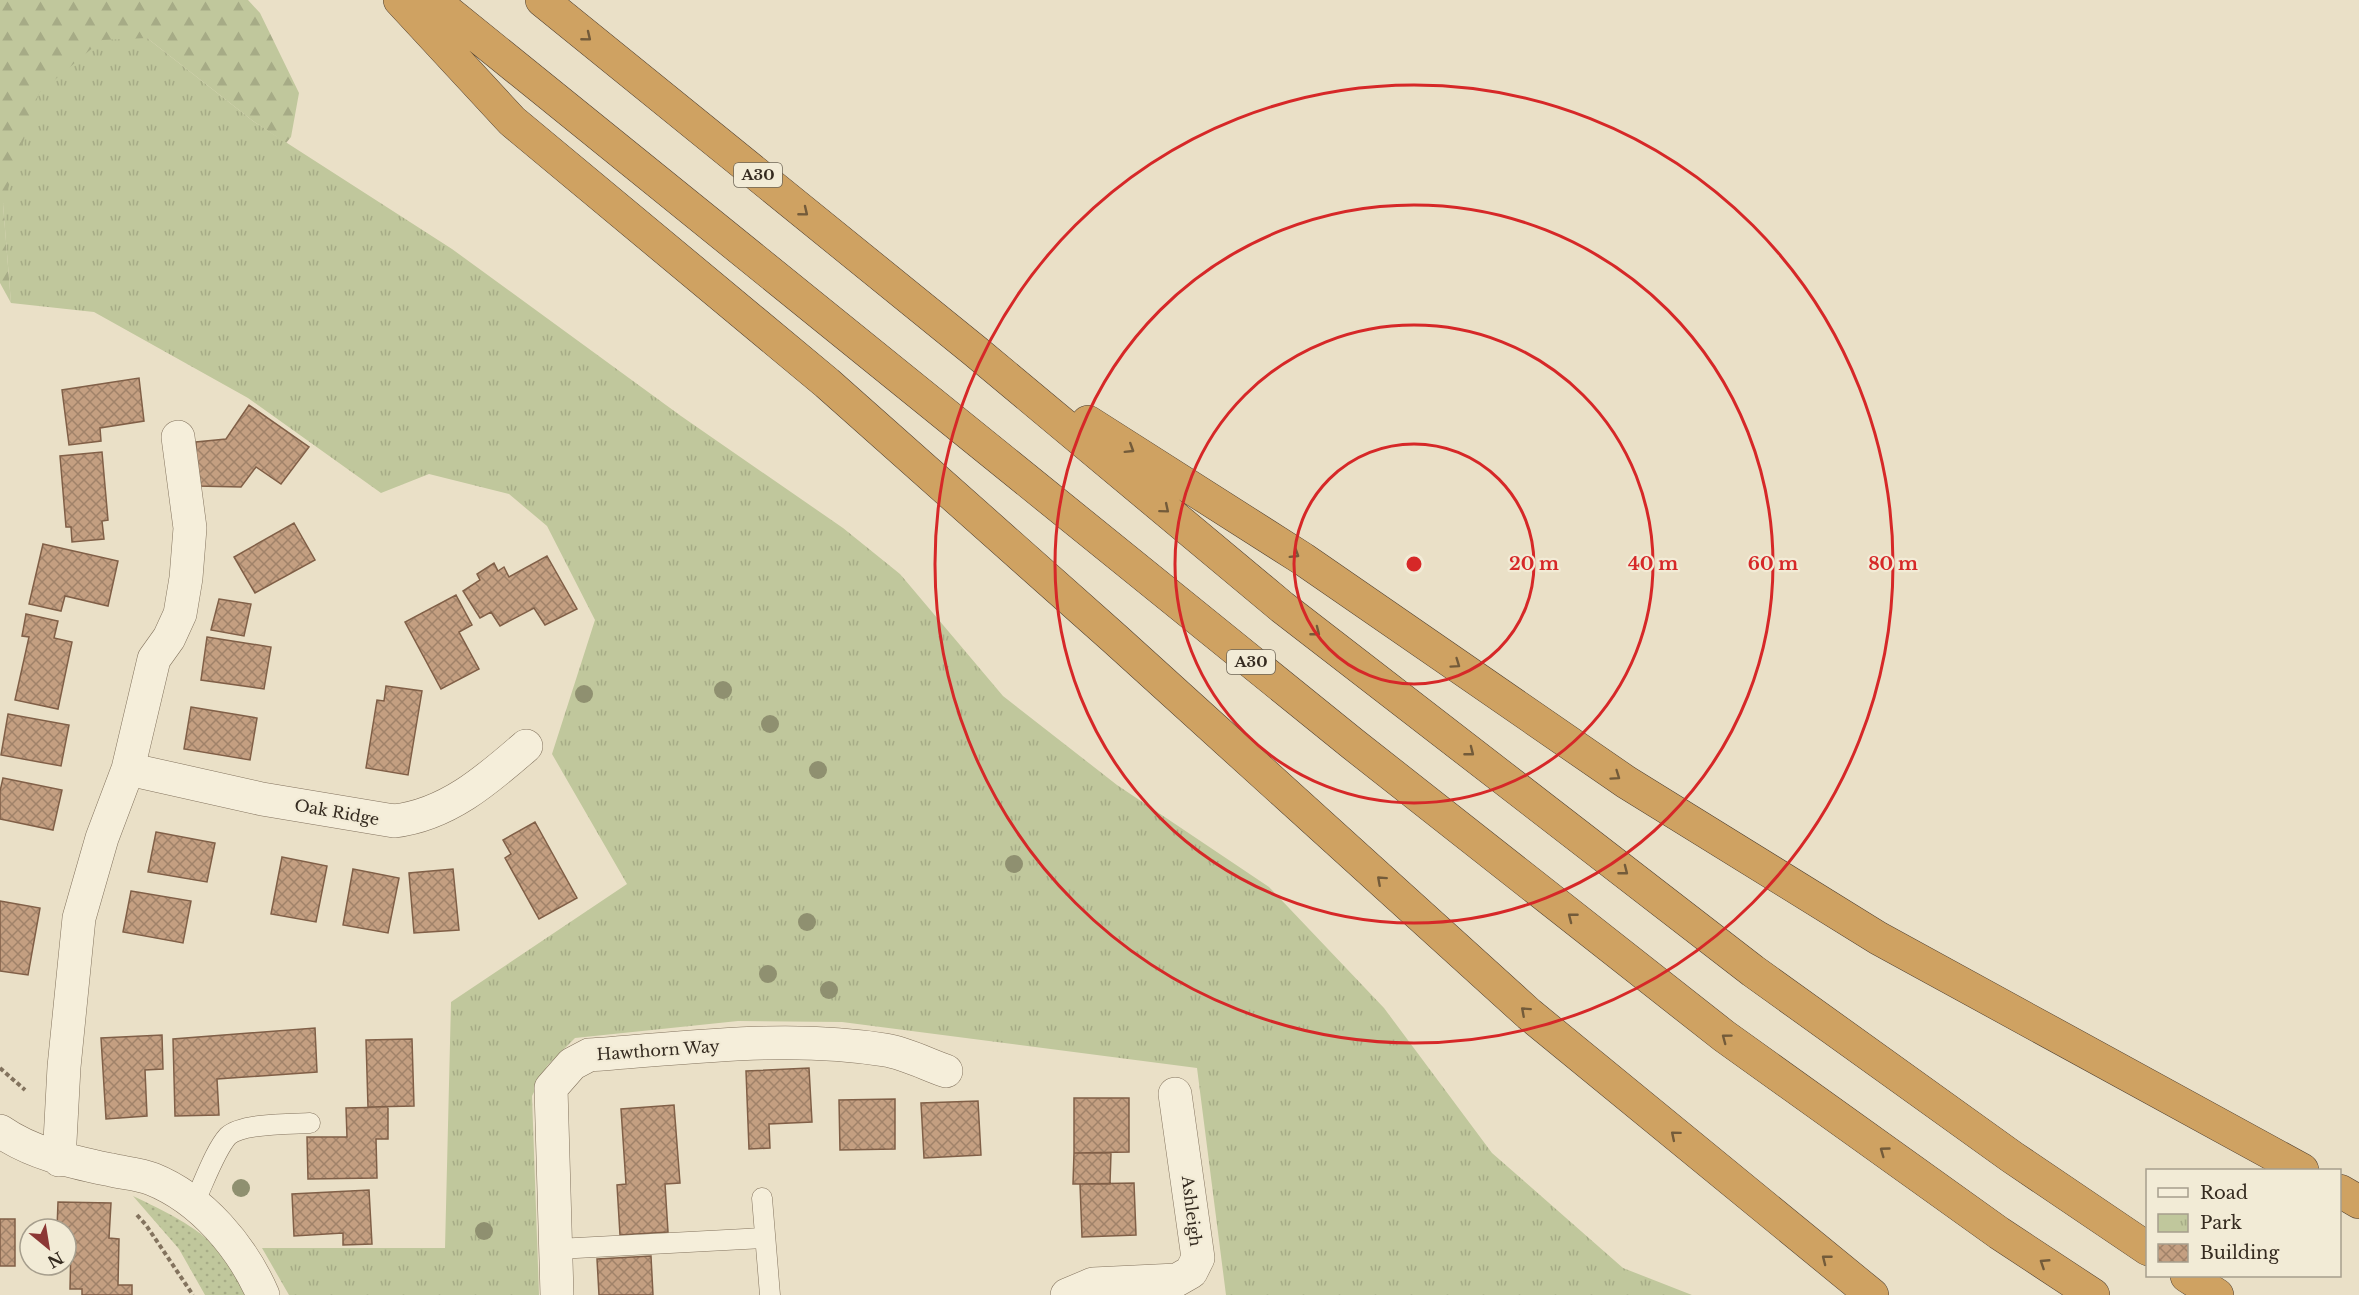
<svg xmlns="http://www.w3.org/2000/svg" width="2359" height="1295" font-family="'Libre Baskerville',serif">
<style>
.grass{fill:url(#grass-dots)}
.forest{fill:url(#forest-firs)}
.park{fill:url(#park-tufts)}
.building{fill:url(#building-cross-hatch);stroke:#805f47;stroke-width:1.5}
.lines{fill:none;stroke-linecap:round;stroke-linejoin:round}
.lane-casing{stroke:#83735e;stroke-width:21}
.street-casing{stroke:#83735e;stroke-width:34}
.highway-casing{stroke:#524232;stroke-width:34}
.path{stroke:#83735e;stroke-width:4;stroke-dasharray:4.5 3;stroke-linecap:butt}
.lane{stroke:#f5eeda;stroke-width:20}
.street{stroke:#f5eeda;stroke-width:33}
.highway{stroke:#cfa262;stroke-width:33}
.tree{fill:#8f9070}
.oneway{stroke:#735b3a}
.ring{fill:none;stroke:#d62828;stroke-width:3}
.labels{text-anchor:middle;stroke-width:4.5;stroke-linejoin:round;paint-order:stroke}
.shield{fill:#f2ebd6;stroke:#6e6557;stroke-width:1.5}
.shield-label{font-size:15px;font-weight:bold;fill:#352b20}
.street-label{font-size:16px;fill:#352b20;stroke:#f2ebd6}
.centre{fill:#d62828;stroke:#f2ebd6;stroke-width:3}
.ring-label{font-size:18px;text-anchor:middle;font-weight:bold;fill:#d62828;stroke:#f2ebd6;stroke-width:4.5;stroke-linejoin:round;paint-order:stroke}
</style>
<defs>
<pattern id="grass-dots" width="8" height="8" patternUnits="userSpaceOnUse" patternTransform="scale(1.5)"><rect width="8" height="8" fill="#c0c79c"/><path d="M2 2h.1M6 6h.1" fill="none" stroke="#a6ab86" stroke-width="1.8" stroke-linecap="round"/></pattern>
<pattern id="forest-firs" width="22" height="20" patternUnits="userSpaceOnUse" patternTransform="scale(1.5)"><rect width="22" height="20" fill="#c0c79c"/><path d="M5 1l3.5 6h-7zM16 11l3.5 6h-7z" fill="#a6ab86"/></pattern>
<pattern id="park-tufts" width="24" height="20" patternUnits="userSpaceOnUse" patternTransform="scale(1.5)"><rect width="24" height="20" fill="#c0c79c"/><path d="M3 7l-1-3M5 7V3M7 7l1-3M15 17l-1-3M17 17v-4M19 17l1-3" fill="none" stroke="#a6ab86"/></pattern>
<pattern id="building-cross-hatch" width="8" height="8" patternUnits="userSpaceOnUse" patternTransform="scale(1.5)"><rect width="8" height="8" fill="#c49f81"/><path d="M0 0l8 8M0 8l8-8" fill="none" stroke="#a08269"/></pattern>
</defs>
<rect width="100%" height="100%" fill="#eae0c7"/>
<!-- grass -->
<path class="grass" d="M133,1196C164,1211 196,1225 219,1251C231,1264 238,1280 246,1295H205L179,1249Z"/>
<!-- forest -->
<path class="forest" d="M0,0H248L260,13L299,93L291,137L286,143L253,121L147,38L3,204L11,303L0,283Z"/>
<!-- park -->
<path class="park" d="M147,38L253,121L452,249L681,416L843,528L900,574L1003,696L1117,785L1269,887L1384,1008L1492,1153L1623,1268L1692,1295H1226L1197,1068L842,1022L738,1021L575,1038L547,1066L532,1096L539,1295H289L262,1248H445L451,1002L627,884L552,754L595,620L547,526L509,494L429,474L381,493L248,398L94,312L11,303L3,204L39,93L102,40Z"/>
<!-- building -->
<path class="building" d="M139,378L144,421L100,428L101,441L69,445L62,390Z
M249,405L309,447L281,484L256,467L241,487L197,486L196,442L226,439Z
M102,452L108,520L102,521L104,539L72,542L71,527H66L60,456Z
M294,523L315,560L255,593L234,557Z
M43,544L118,561L108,606L65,596L61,611L29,604Z
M547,556L577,609L545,625L534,608L500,626L491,612L480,618L463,591L480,580L477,574L494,563L498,571L504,567L509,577Z
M456,595L472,625L459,632L479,669L441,689L405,622Z
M219,599L251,604L244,636L211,630Z
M26,614L58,621L54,638L72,642L58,709L15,700L29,637L22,636Z
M207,637L271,647L264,689L201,680Z
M386,686L422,691L408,775L366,768L377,700L384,701Z
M191,707L257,718L250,760L184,749Z
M8,714L69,725L61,766L1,755Z
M3,778L62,790L53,830L0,819V791Z
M535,822L577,898L539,919L505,858L511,854L503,840Z
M156,832L215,843L207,882L148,872Z
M282,857L327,866L316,922L271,914Z
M353,869L399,878L388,933L343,925Z
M453,869L459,930L414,933L409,873Z
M131,891L191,901L183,943L123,932Z
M0,901L40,908L28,975L0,971Z
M315,1028L317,1072L217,1079L219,1115L175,1116L173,1039Z
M162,1035L163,1069L145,1070L147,1116L106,1119L101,1038Z
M412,1039L414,1106L368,1107L366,1040Z
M809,1068L812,1122L769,1124L770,1148L749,1149L746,1071Z
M1074,1098H1129V1152L1074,1153Z
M895,1099V1149L840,1150L839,1100Z
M978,1101L981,1155L924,1158L921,1103Z
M674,1105L680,1183L665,1184L668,1232L620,1235L617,1185L626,1184L621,1109Z
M388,1107V1139H376L377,1178L308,1179L307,1137H347L346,1108Z
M1074,1153H1111L1110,1184H1073Z
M1134,1183L1136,1235L1082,1237L1080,1184Z
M369,1190L372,1244L343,1245V1233L294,1236L292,1194Z
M58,1202L111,1203L109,1238L119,1239L118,1285H132V1295H82V1289H70L71,1243L66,1242V1229H57Z
M0,1219H15V1266H0Z
M651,1256L653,1295H599L597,1259Z"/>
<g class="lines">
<!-- lane casing -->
<g class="lane-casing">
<path id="lane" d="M762,1198L770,1295
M194,1203C203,1185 215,1150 228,1136C242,1123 290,1124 310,1123
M557,1249L764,1238"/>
</g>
<!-- street casing -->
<g class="street-casing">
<path id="street" d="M128,769L154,659L169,638L180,614L186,578L190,528L178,437
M0,1131C33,1154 73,1162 111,1170C124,1173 140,1174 152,1179C202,1199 242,1247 263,1295
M59,1160L64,1067L79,918L102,838L128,769L262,799L394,821C447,815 487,780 526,746
M557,1295L551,1088L572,1064L589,1055C687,1048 788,1034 885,1050C905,1053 926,1064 946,1071
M1067,1295L1093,1284L1177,1280L1191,1272L1198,1258L1175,1094"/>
</g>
<!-- highway casing -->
<g class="highway-casing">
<path id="highway" d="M400,0L512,121L827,383L1114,638L1529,1014L1872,1295
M433,0L1353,744L1724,1036L1999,1233L2093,1295
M542,0L975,351L1282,607L1753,971L2012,1157L2148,1249
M1088,422L1303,559L1626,782L1878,938L2302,1170
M2340,1191L2359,1202
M2187,1276L2217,1295"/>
</g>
<!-- path -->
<path class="path" d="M0,1068L25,1090
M137,1215L146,1225L193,1295"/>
<!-- lane -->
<use href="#lane" class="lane"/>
<!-- street -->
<use href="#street" class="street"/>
<!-- highway -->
<use href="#highway" class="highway"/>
</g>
<!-- trees -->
<g class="tree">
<circle cx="723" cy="690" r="9"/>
<circle cx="584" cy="694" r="9"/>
<circle cx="770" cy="724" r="9"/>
<circle cx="818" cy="770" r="9"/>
<circle cx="1014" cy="864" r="9"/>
<circle cx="807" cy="922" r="9"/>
<circle cx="768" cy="974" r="9"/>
<circle cx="829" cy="990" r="9"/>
<circle cx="241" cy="1188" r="9"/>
<circle cx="484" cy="1231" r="9"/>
</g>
<!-- one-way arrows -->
<defs><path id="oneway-chevron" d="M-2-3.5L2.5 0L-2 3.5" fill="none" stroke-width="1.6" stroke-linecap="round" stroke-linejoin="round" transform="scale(1.5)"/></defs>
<g class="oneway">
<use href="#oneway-chevron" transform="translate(587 37) rotate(39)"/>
<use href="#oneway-chevron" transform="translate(804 212) rotate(39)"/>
<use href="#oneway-chevron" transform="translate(1130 449) rotate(32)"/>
<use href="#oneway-chevron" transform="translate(1165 509) rotate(40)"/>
<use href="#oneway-chevron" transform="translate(1295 554) rotate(32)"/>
<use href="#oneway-chevron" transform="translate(1316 632) rotate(38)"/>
<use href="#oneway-chevron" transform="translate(1456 664) rotate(35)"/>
<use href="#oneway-chevron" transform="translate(1470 752) rotate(38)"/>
<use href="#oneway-chevron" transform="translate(1616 776) rotate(35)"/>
<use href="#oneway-chevron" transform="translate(1624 871) rotate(38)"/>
<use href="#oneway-chevron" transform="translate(1381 880) rotate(-138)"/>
<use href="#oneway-chevron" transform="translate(1572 917) rotate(-142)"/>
<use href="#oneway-chevron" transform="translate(1525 1011) rotate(-138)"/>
<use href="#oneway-chevron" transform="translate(1726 1038) rotate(-143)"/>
<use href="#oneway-chevron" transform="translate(1675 1135) rotate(-140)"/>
<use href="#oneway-chevron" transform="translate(1884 1151) rotate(-144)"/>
<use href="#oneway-chevron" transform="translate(1826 1259) rotate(-142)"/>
<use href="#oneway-chevron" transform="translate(2044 1263) rotate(-147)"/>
</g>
<!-- distance rings -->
<g class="ring">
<circle cx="1414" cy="564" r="120"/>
<circle cx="1414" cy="564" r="239"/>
<circle cx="1414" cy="564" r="359"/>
<circle cx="1414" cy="564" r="479"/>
</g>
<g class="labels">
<!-- shield labels -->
<g class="shield">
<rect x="734" y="163" width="48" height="24" rx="4.5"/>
<rect x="1227" y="650" width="48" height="24" rx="4.5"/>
</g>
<g class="shield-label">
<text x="758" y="180">A30</text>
<text x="1251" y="667">A30</text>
</g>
<!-- street labels -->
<g class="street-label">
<text transform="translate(337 812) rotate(10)" y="6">Oak Ridge</text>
<text transform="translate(658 1050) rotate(-4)" y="6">Hawthorn Way</text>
<text transform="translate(1192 1211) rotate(83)" y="6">Ashleigh</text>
</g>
</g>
<circle cx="1414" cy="564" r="9" class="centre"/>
<g class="ring-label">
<text x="1534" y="570">20 m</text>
<text x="1653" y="570">40 m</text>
<text x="1773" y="570">60 m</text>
<text x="1893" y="570">80 m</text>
</g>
<!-- legend -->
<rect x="2146" y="1169" width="195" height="108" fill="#f2ebd6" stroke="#a69e8d" stroke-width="1.5"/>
<rect x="2158" y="1188" width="30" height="9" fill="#f5eeda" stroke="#a69e8d" stroke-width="1.5"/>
<text x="2200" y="1199" font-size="18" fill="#352b20">Road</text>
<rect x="2158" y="1214" width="30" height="18" fill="url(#park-tufts)" stroke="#a69e8d" stroke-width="1.5"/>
<text x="2200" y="1229" font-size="18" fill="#352b20">Park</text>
<rect x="2158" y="1244" width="30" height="18" fill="url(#building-cross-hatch)" stroke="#a69e8d" stroke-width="1.5"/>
<text x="2200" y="1259" font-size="18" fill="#352b20">Building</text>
<!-- north arrow -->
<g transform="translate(48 1247) rotate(150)"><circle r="28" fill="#f2ebd6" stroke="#a69e8d" stroke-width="1.5"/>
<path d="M0-4.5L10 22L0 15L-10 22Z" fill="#8c3735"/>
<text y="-9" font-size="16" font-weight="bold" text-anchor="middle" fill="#352b20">N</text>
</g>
</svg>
